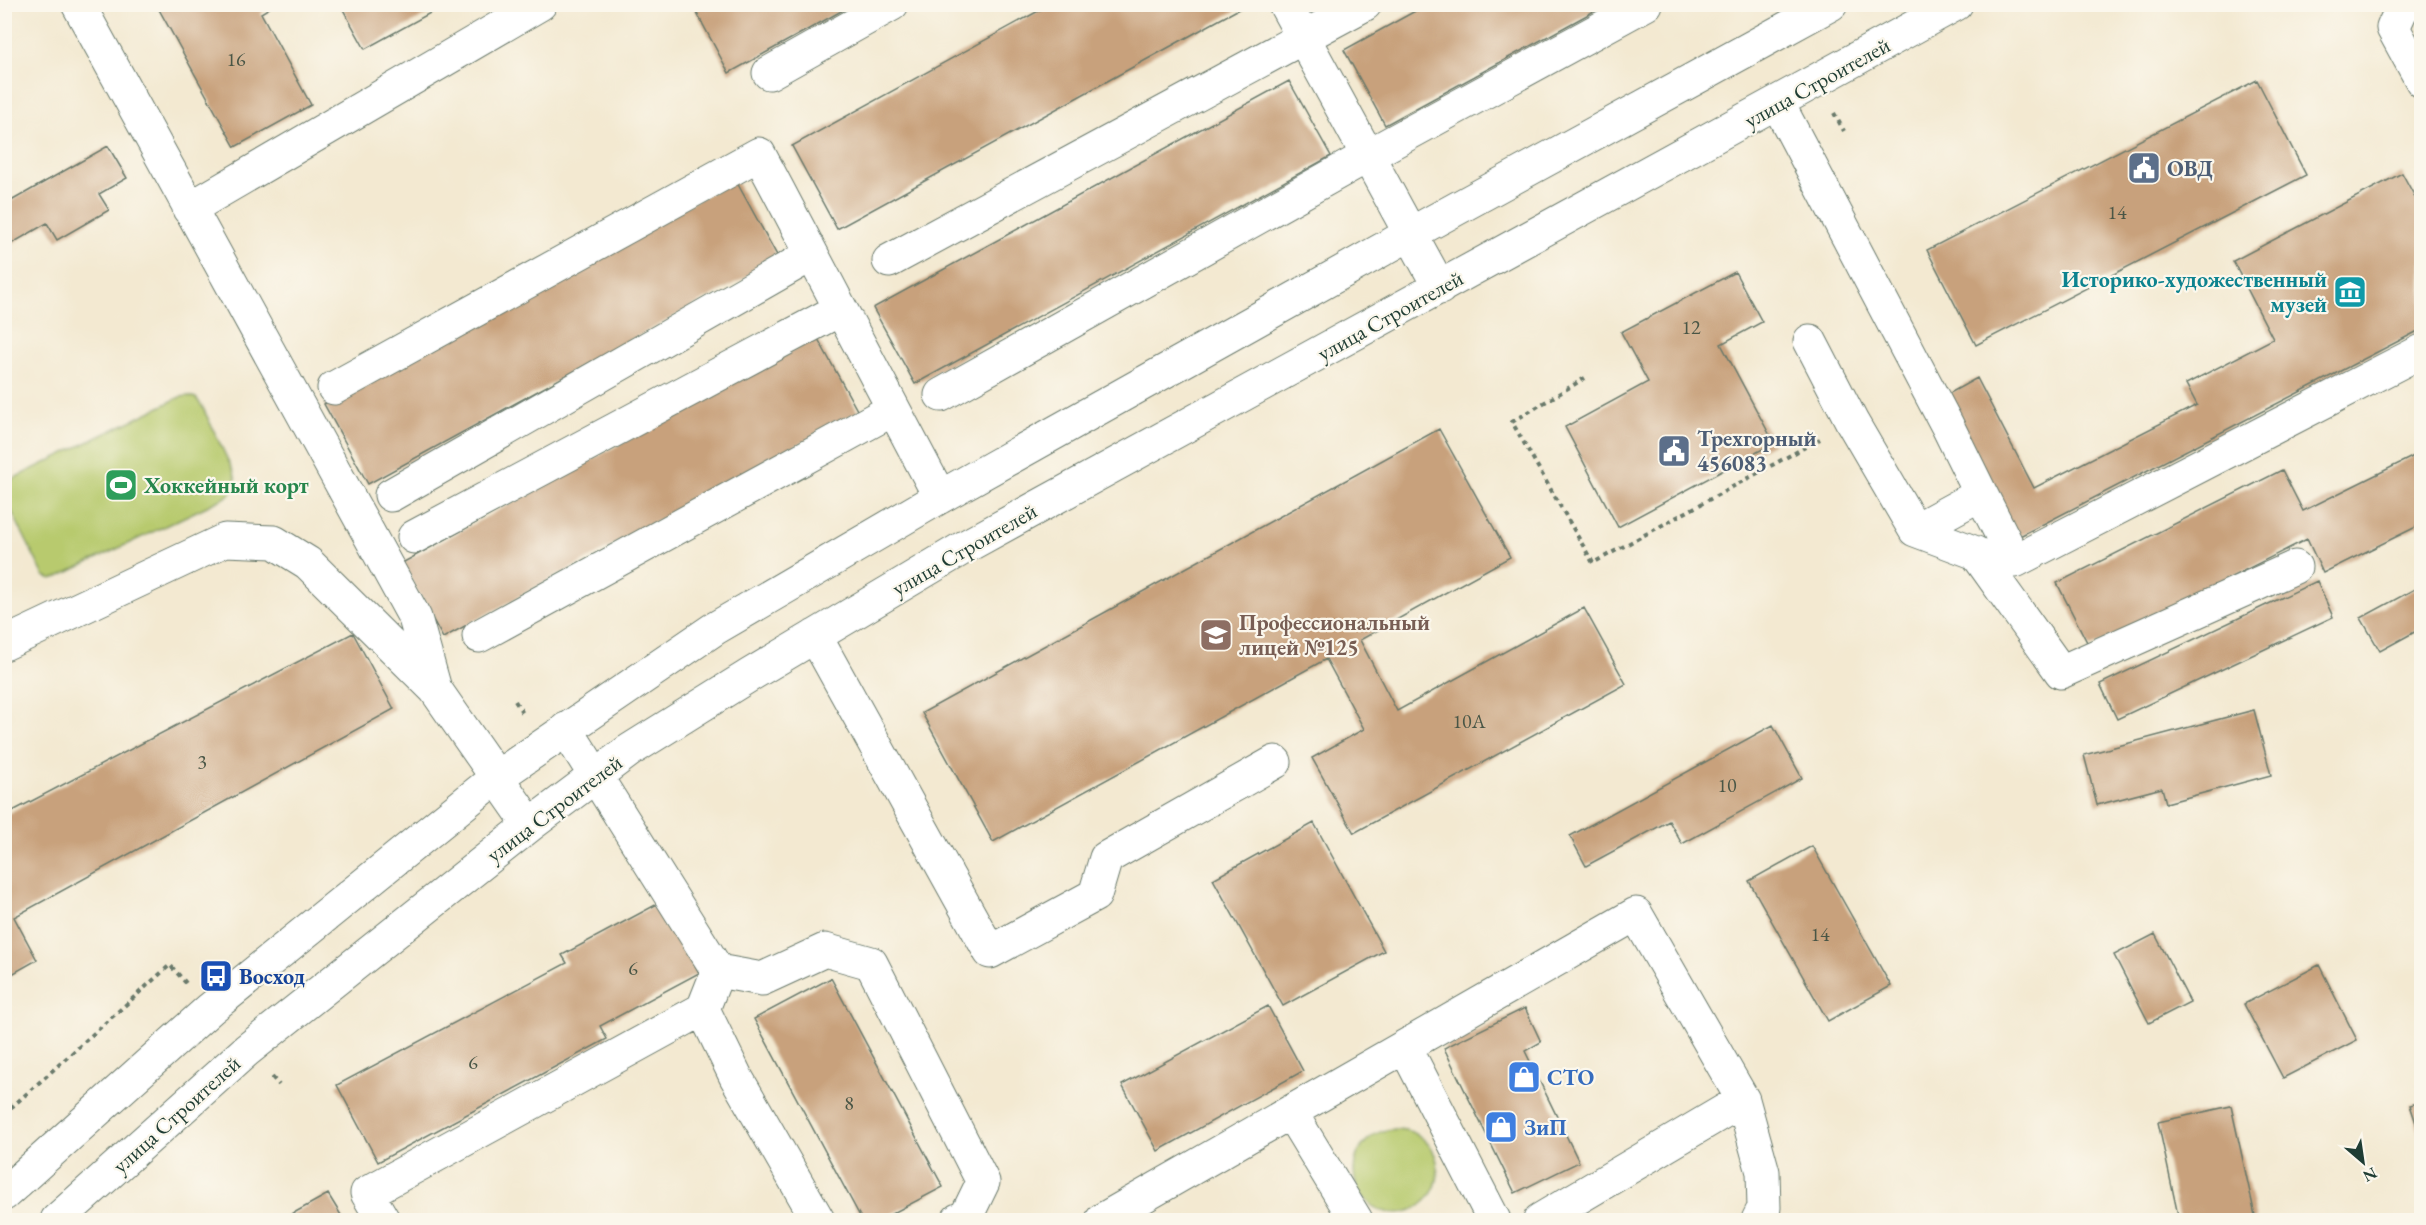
<svg xmlns="http://www.w3.org/2000/svg" width="2426" height="1225" font-family="'EB Garamond',serif">
<style>
.green{fill:#b8ca6e;stroke:#6c8451;stroke-width:1.5}
.building{fill:#c8a17b}
.lines{fill:none;stroke-linecap:round;stroke-linejoin:round}
.minor-casing{stroke:#69796b;stroke-width:35}
.path{stroke:#69796b;stroke-width:4;stroke-dasharray:4.5 4.5;stroke-linecap:butt}
.minor{stroke:#fff;stroke-width:33}
.labels{text-anchor:middle;stroke-width:4.5;stroke-linejoin:round;paint-order:stroke}
.number-label{font-size:20px;fill:#495646}
.street-label{font-size:22px;fill:#1f3d34;stroke:#fbf7ec}
.service-label{font-size:22px;font-weight:bold;fill:#4e5e75;stroke:#fbf7ec;text-anchor:start}
.culture-label{font-size:22px;font-weight:bold;fill:#0d838f;stroke:#fbf7ec;text-anchor:end}
.leisure-label{font-size:22px;font-weight:bold;fill:#27864d;stroke:#fbf7ec;text-anchor:start}
.education-label{font-size:22px;font-weight:bold;fill:#785e54;stroke:#fbf7ec;text-anchor:start}
.transit-label{font-size:22px;font-weight:bold;fill:#164399;stroke:#fbf7ec;text-anchor:start}
.shop-label{font-size:22px;font-weight:bold;fill:#366cbe;stroke:#fbf7ec;text-anchor:start}
</style>
<rect width="100%" height="100%" fill="#fbf7ec"/>
<filter id="ink" filterUnits="userSpaceOnUse"><feTurbulence type="fractalNoise" baseFrequency=".0167" numOctaves="2"/><feDisplacementMap in="SourceGraphic" scale="12" xChannelSelector="R" yChannelSelector="G"/><feConvolveMatrix kernelMatrix="1 2 1 2 8 2 1 2 1" color-interpolation-filters="sRGB"/></filter>
<filter id="wash" filterUnits="userSpaceOnUse"><feTurbulence type="fractalNoise" baseFrequency=".008" numOctaves="4" result="noise"/><feDisplacementMap in="SourceGraphic" scale="24" xChannelSelector="R" yChannelSelector="G"/><feGaussianBlur stdDeviation="1.35" result="paint"/><feColorMatrix in="noise" values="0 0 0 0 0 0 0 0 0 0 0 0 0 0 0 0 0 1.4 0 .05"/><feComposite in="paint" operator="in"/></filter>
<g filter="url(#wash)">
<rect width="100%" height="100%" fill="#f3e9d1"/>
<!-- green -->
<path class="green" d="M188,396L196,398L202,406L234,473C238,484 236,489 226,497L58,577L51,579L44,576L7,502L4,493L6,482L180,397Z
M1354 1171a42 42 0 1 1 84 0a42 42 0 1 1-84 0Z"/>
<g id="blocks">
<!-- building -->
<path class="building" d="M156,4H276L261,13L311,105L235,147Z
M340,4H439L441,7L365,49Z
M692,4H854L729,73Z
M1051,4H1248L837,229L792,146Z
M1428,4H1607L1385,125L1344,50Z
M2257,80L2306,175L1976,345L1927,250Z
M1289,81L1331,156L915,384L873,308Z
M108,146L127,178L99,194L109,210L57,240L47,223L4,248V205Z
M2402,173L2422,210V329L2014,539L1941,398L1977,378L2034,488L2197,405L2186,384L2273,339L2233,261Z
M735,179L779,259L368,484L324,404Z
M1735,272L1762,322L1721,344L1774,443L1618,527L1565,427L1648,382L1621,332Z
M817,337L858,412L443,638L402,563Z
M1439,429L1510,557L1360,640L1397,711L1584,608L1626,684L1354,833L1312,758L1364,729L1326,659L993,842L922,713Z
M2422,452V524L2323,573L2307,539L2090,648L2057,583L2282,470L2303,511Z
M2317,581L2333,617L2117,719L2100,684Z
M2422,585V628L2380,651L2361,618Z
M353,633L394,709L14,917L37,960L5,978V815Z
M2254,710L2271,775L2166,803L2162,788L2097,805L2084,755Z
M1773,725L1802,778L1682,844L1669,821L1586,866L1570,836Z
M1314,823L1384,951L1283,1006L1213,879Z
M1812,846L1891,986L1828,1021L1749,881Z
M661,902L699,973L600,1026L607,1039L378,1162L337,1085L567,963L562,955Z
M2155,934L2190,1002L2149,1023L2114,955Z
M2319,965L2357,1040L2283,1078L2244,1004Z
M831,978L943,1187L880,1220H862L754,1019Z
M1268,1006L1303,1071L1158,1151L1122,1085Z
M1525,1008L1541,1042L1525,1051L1579,1162L1515,1193L1444,1048Z
M2422,1102V1138H2421L2410,1105Z
M2231,1106L2256,1220H2179L2158,1122Z
M328,1194L344,1220H281Z"/>
</g>
</g>
<g filter="url(#ink)">
<use href="#blocks" fill-opacity="0" stroke="#69796b" stroke-width="1.5"/>
<g class="lines">
<!-- minor casing -->
<g class="minor-casing">
<path id="minor" d="M78,4L415,618L435,689
M1285,4L1440,288
M2409,4L2402,8L2393,28L2422,81
M769,73L892,4
M1778,104L1947,425L1981,494L1915,530L1852,422L1810,341
M189,209L540,4
M889,261L1365,4
M334,388L759,154L940,497
M941,395L1369,155L1646,4
M1981,494L2015,561L2422,351
M391,495L811,255
M1915,530L1976,553L2061,672L2295,567
M414,537L839,310
M479,636L892,410
M815,636L990,952L1095,895L1106,858L1275,762
M4,644L225,540L274,542L308,563L435,689L530,825
M566,729L718,971L762,979L825,950L871,963L983,1182L966,1217L958,1220
M703,1009L736,1077L818,1220
M1405,1047L1494,1220
M1291,1113L1356,1220
M4,1194L210,1009L497,777L714,629L940,497L1412,233L1831,4
M57,1220L247,1050L530,825L630,750L750,675L963,548L1956,4
M383,1220L367,1193L703,1009L718,971
M1102,1220L1636,914L1743,1100L1763,1172L1764,1208L1758,1220
M1540,1220L1743,1100"/>
</g>
<!-- path -->
<path class="path" d="M1834,113L1844,131
M1585,378L1512,422L1593,563L1820,439
M515,701L524,715
M272,1077L279,1085
M4,1114L170,965L186,983"/>
<!-- minor -->
<use href="#minor" class="minor"/>
</g>
</g>
<!-- icons -->
<defs>
<g id="civic-square" transform="scale(1.725)"><rect x="-9" y="-9" width="18" height="18" rx="4" fill="#5c6f8a" stroke="#fbf7ec"/><path d="M-.6-6.5H3V-4.5H.6V-3L4-1V1h2V6H-6V1h2V-1L-.6-3ZM-1.2 2.5V6h2.4V2.5Z" fill="#fff"/></g>
<g id="museum-square" transform="scale(1.725)"><rect x="-9" y="-9" width="18" height="18" rx="4" fill="#0f9aa8" stroke="#fbf7ec"/><path d="M0-6L6-3V-2H-6V-3ZM-5-1h2V3h-2ZM-1-1h2V3h-2ZM3-1h2V3H3ZM-6 4H6V6H-6Z" fill="#fff"/></g>
<g id="stadium-square" transform="scale(1.725)"><rect x="-9" y="-9" width="18" height="18" rx="4" fill="#2e9e5b" stroke="#fbf7ec"/><path d="M0-5a6.5 5 0 1 0 0 10a6.5 5 0 1 0 0-10ZM-3.5-1.8h7v3.6h-7Z" fill="#fff"/></g>
<g id="university-square" transform="scale(1.725)"><rect x="-9" y="-9" width="18" height="18" rx="4" fill="#8d6e63" stroke="#fbf7ec"/><path d="M0-5L7-2L0 1L-7-2ZM-4 1L0 2.5L4 1V4Q0 6-4 4Z" fill="#fff"/></g>
<g id="bus-square" transform="scale(1.725)"><rect x="-9" y="-9" width="18" height="18" rx="4" fill="#1a4fb4" stroke="#fbf7ec"/><path d="M-5-6H5V4H4V6H2V4H-2V6H-4V4H-5ZM-3.5-4V0h7V-4ZM-3.5 1.2v1.5H-2V1.2ZM2 1.2v1.5H3.5V1.2Z" fill="#fff"/></g>
<g id="shop-square" transform="scale(1.725)"><rect x="-9" y="-9" width="18" height="18" rx="4" fill="#3f7fe0" stroke="#fbf7ec"/><path d="M-5-2.5h2.3a2.7 3.5 0 0 1 5.4 0H5L5.5 6h-11ZM-1.5-2.5h3a1.5 2.3 0 0 0-3 0Z" fill="#fff"/></g>
</defs>
<g fill-rule="evenodd">
<use href="#civic-square" x="2144" y="168"/>
<use href="#museum-square" x="2350" y="292"/>
<use href="#civic-square" x="1674" y="451"/>
<use href="#stadium-square" x="121" y="485"/>
<use href="#university-square" x="1216" y="635"/>
<use href="#bus-square" x="216" y="976"/>
<use href="#shop-square" x="1524" y="1077"/>
<use href="#shop-square" x="1501" y="1127"/>
</g>
<g class="labels">
<!-- number labels -->
<g class="number-label">
<text x="236" y="66">16</text>
<text x="2117" y="219">14</text>
<text x="1691" y="334">12</text>
<text x="1469" y="728">10А</text>
<text x="202" y="769">3</text>
<text x="1727" y="792">10</text>
<text x="1820" y="941">14</text>
<text x="633" y="975">6</text>
<text x="473" y="1069">6</text>
<text x="849" y="1110">8</text>
</g>
<!-- street labels -->
<g class="street-label">
<text transform="translate(1817 82) rotate(-29)" y="8">улица Строителей</text>
<text transform="translate(1390 315) rotate(-29)" y="8">улица Строителей</text>
<text transform="translate(964 549) rotate(-30)" y="8">улица Строителей</text>
<text transform="translate(554 808) rotate(-37)" y="8">улица Строителей</text>
<text transform="translate(176 1114) rotate(-42)" y="8">улица Строителей</text>
</g>
<!-- service labels -->
<g class="service-label">
<text x="2167" y="176">ОВД</text>
<text x="1697" y="446">Трехгорный<tspan x="1697" dy="25">456083</tspan></text>
</g>
<!-- culture labels -->
<g class="culture-label">
<text x="2327" y="287">Историко-художественный<tspan x="2327" dy="25">музей</tspan></text>
</g>
<!-- leisure labels -->
<g class="leisure-label">
<text x="144" y="493">Хоккейный корт</text>
</g>
<!-- education labels -->
<g class="education-label">
<text x="1239" y="630">Профессиональный<tspan x="1239" dy="25">лицей №125</tspan></text>
</g>
<!-- transit labels -->
<g class="transit-label">
<text x="239" y="984">Восход</text>
</g>
<!-- shop labels -->
<g class="shop-label">
<text x="1547" y="1085">СТО</text>
<text x="1524" y="1135">ЗиП</text>
</g>
</g>
<!-- margin -->
<rect width="2426" height="1225" fill="none" stroke="#fbf7ec" stroke-width="24"/>
<!-- north arrow -->
<g transform="translate(2363 1162) rotate(151)" stroke="#fbf7ec" stroke-width="4.5" paint-order="stroke">
<path d="M0-4.5L10 22L0 15L-10 22Z" fill="#1f3d34"/>
<text y="-9" font-size="16" font-weight="bold" text-anchor="middle" fill="#1f3d34">N</text>
</g>
</svg>
